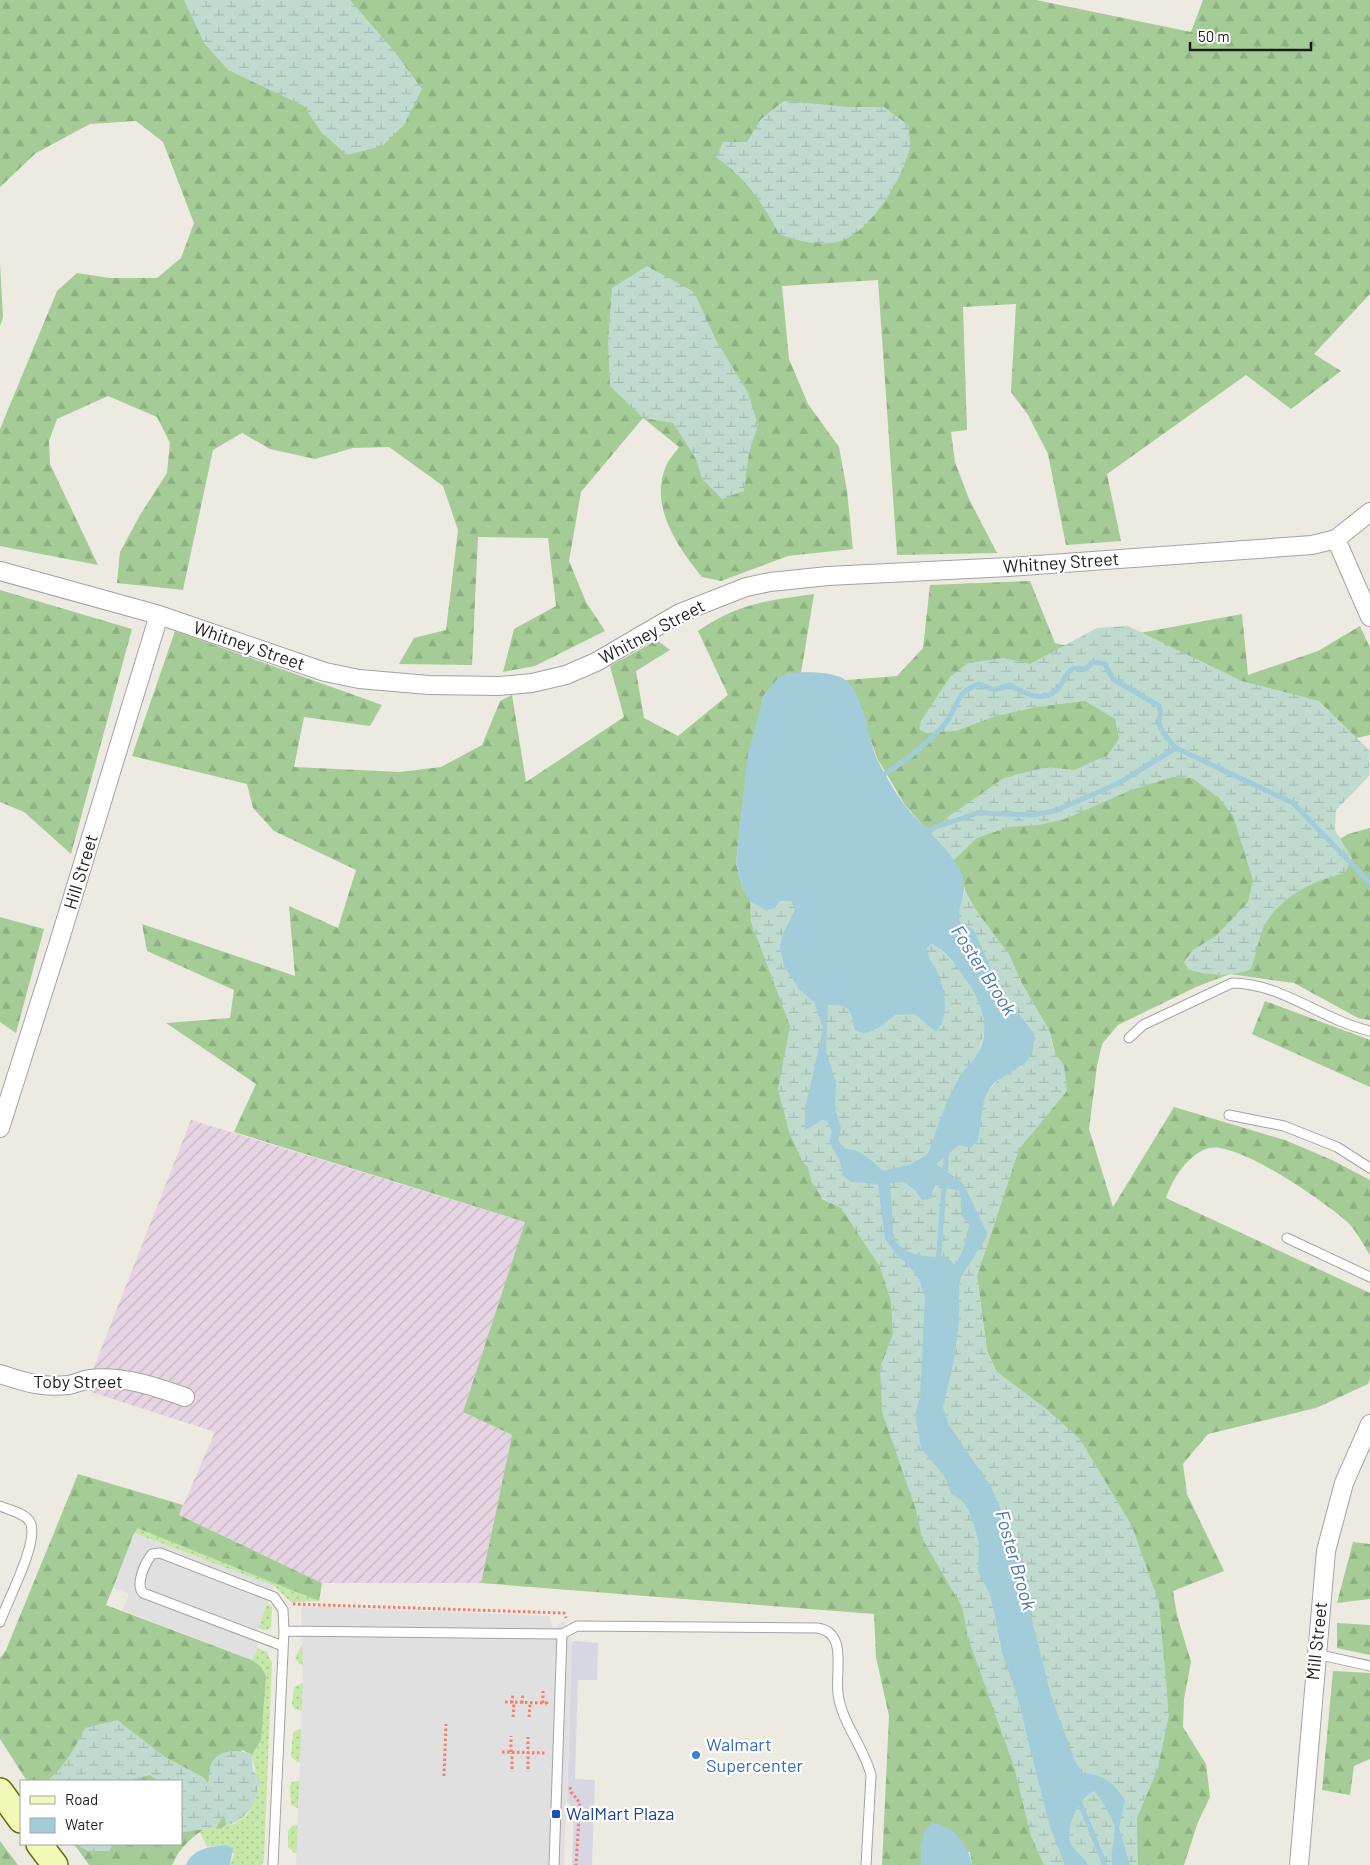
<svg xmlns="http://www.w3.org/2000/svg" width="1370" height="1865" font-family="Barlow,sans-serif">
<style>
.industrial{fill:url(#industrial-furrows)}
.grass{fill:url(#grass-dots)}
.forest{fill:url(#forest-firs)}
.wetland{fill:url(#wetland-marsh)}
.parking{fill:#e0e0e0}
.plaza{fill:#d7d6e3}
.water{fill:#a3ccdb;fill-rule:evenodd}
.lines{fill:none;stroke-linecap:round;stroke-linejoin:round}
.stream{stroke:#a3ccdb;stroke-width:5}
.lane-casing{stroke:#a3a3a3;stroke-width:11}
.street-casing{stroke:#a3a3a3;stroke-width:20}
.secondary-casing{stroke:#607007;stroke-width:28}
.path{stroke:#f77e69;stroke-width:3;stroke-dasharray:2.5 2.5;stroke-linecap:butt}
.lane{stroke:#fff;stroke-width:9}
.street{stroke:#fff;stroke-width:18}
.secondary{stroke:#f2f8b5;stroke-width:25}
.shop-dot{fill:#3f7fe0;stroke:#fff;stroke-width:2}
.transit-dot{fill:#1a4fb4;stroke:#fff;stroke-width:2}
.labels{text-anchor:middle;stroke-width:4.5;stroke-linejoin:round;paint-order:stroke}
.street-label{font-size:18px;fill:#1c1c1c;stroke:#fff}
.shop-label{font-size:18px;fill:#366cbe;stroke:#fff;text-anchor:start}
.transit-label{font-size:18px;fill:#164399;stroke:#fff;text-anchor:start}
.water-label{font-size:19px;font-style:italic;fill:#4b76a9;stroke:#fff}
</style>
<defs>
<pattern id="industrial-furrows" width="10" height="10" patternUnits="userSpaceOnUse" patternTransform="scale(1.25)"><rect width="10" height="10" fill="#e6d4e2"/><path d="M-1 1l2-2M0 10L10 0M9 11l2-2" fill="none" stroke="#c5b5c1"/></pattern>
<pattern id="grass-dots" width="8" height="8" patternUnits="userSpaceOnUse" patternTransform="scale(1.25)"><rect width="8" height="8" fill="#c5e7a8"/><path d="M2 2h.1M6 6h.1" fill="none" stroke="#a9c690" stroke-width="1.8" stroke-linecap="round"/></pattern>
<pattern id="forest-firs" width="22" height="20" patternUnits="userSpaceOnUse" patternTransform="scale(1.25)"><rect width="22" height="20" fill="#a5cc97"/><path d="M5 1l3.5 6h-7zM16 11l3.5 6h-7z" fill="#8daf82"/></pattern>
<pattern id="wetland-marsh" width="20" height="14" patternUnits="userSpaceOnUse" patternTransform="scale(1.25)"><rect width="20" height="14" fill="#bfdbcf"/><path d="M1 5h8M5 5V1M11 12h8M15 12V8" fill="none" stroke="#a4bbb1"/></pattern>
</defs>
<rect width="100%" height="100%" fill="#edeae2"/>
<!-- industrial -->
<path class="industrial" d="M191,1120L525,1222L463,1412L512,1435L481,1583H322L179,1515L215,1432L85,1390Z"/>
<!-- grass -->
<path class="grass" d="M137,1528L319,1601L291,1602L274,1586L134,1533Z
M267,1603L272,1607L271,1627L267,1630L258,1628Z
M308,1642L303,1652V1665L299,1664L295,1658L301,1646Z
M258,1648L267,1652L272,1663L264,1858L262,1865H230L234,1854L226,1845L207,1847L200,1832L207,1827L221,1829L226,1825L235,1824L247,1815L255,1799L259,1787L252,1755L257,1748L261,1668L252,1660Z
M303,1683L302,1711L294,1709L292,1704L294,1687Z
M298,1729H301V1742L440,1746L301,1750L300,1762H297L291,1756L293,1733Z
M300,1781L298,1808L291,1805L290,1787L292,1782Z
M298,1825L297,1853H294L288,1847V1831L292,1826Z"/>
<!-- forest -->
<path class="forest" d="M0,0H1036L1191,32L1203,0H1370V294L1314,354L1341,371L1291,409L1246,375L1107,474L1121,541L1066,545L1048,454L1028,415L1011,392L1016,304L963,307L967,430L951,432L955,462L969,499L997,553L897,555L878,280L782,286L789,359L808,404L839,447L847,491L853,549L788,556L721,581L702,577C677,546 649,506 666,466C669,459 675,453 679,447L643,418L581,492L569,561L586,602L605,631L535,666L503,672L514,629L556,606L548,538L478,537L472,665L399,664L414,638L446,630L458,530L443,486L389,447L353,448L315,459L270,449L242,433L213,450L183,590L117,583L120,552L140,515L167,473L170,443L157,417L108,396L57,419L49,441L50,464L98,565L0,546V429L57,291L77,273L110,278H157L181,258L194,223L163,142L136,121L90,124L36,153L0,187Z
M0,263L3,317L0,326Z
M1030,581L1055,643L1088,651L1129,635L1242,614L1248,675L1318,651L1360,626L1370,648V735L1357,738L1314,855L1348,834L1370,828V1020L1358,1018L1294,983L1230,974L1196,987L1118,1025L1102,1044L1097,1066L1089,1129L1113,1207L1174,1107L1285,1140L1332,1160L1370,1180V1255C1363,1245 1356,1229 1346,1221C1324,1201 1237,1141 1209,1148C1188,1154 1173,1178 1166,1198L1370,1293V1379L1368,1384L1316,1408L1208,1434L1183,1464L1187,1494L1224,1571L1173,1591L1177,1615L1191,1662L1184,1699L1183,1727L1206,1764L1210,1797L1198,1822L1184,1865H1130L1000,1380L987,1351L977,1276L1026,1127L1056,1058L1050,1032L1022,984L1009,955L977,912L965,891L962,875L945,850L905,805L877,758L854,692L846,680L897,676L923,648L930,585Z
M0,590L132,629L71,854L24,812L0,802Z
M814,594L801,673H788L764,695L759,716L743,801L736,863L743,890L775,908L822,1199L851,1212L873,1227L1065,1865H972L970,1852L921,1847V1865H882L889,1716L876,1657L874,1614L481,1583L512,1435L463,1412L525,1222L234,1132L256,1084L166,1023L230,1018L234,990L147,951L142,924L295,976L289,906L338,928L356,870L274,831L253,808L247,784L132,756L175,631L382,705L370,726L304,717L294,767L400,772L441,767L482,745L500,701L512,695L526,782L624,717L610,666L657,640L670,650L636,671L644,718L678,736L728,695L698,631C739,603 766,601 814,594Z
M0,917L44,929L16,1033L0,1022Z
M1265,1001L1370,1040V1087L1252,1034Z
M78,1474L183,1505L179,1515L322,1583L319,1601L137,1528L106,1605L252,1660L261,1667L266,1676L261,1740L252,1755L242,1750L217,1804L226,1817V1825L221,1829L207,1827C191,1838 180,1847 172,1865H89L74,1844H181V1781H27L0,1739V1658L6,1650Z
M1353,1542L1370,1544V1599L1337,1603Z
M1337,1623L1370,1625V1655L1337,1648Z
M1333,1671L1370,1673V1759L1354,1766L1350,1795L1322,1790Z
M0,1841L18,1865H0Z"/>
<!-- wetland -->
<path class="wetland" d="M184,0H350L394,51L422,89L404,125L382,146L347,155L321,132L304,106L228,70L204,43Z
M784,101L850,107H884L908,125C909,133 911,144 909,152C901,180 871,230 843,240C821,248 799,241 779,234C762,202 746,178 716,157L723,142H747L761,119Z
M647,266L694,292L716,340L748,393L758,425L749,453L744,491L722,499L702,479L696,459L673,423L643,418L610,386L608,341L612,288Z
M1128,626L1242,681L1319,701L1370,751L1369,776L1336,810L1335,830L1352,858L1345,873C1313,881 1283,895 1265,924C1261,930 1255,958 1251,969C1234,977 1206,976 1188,969L1184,962L1193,950L1216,936L1248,902L1253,880L1233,816L1219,798L1192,778L1173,777L1131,790L1065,819L1039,825L1009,827L977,838L953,861L930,834L949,816L1004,778L1046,767L1074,770L1108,755L1119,738L1115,719L1085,701L1037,707L996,716L956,731L926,733L919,729L921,721L950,677L968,663L1003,658L1030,664L1097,628Z
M965,891L977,912L1009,955L1022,984L1050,1032L1054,1052L1064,1065L1067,1091L1019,1149L977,1276L987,1351L995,1370L1045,1408L1080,1439L1132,1526L1159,1603L1169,1715L1158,1768L1137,1818L1138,1865H1044L1031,1836L1014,1767L968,1638L962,1607L922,1538L916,1510L882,1412L880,1368L893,1334L891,1302L880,1267L841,1208L822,1198L811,1181L808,1167L802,1161L789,1132L778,1089L790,1026L751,922L750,901L788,892L820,908L829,1004L844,1005L851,1010V1019L938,974L927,954V948L932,944C951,954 985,999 986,1022C986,1033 980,1042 979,1052C978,1063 986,1079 989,1090L1000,1078L1021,1067L1035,1034L994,982L989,963L974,931L960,922L957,909Z
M117,1720L165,1757L203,1777L208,1783C209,1779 209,1772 210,1767C215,1749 238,1748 252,1755L253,1770L260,1780C257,1800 248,1822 226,1825L224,1815L216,1828L183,1832L181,1781H158L150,1775L134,1779V1781H47C65,1767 75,1747 85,1728Z
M75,1844H113L109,1851H88Z"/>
<!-- parking -->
<path class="parking" d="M134,1533L274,1586L258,1628V1648L252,1660L122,1610L129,1594L113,1588Z
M301,1606L549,1616L554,1629L564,1621L572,1642L564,1865H296L303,1683Z"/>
<!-- plaza -->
<path class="plaza" d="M575,1641L598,1643L597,1680H578L575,1779L595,1780L592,1865H572L574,1816L573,1808L567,1802L572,1642Z"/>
<!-- water -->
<path class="water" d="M788,673C804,672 830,671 844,679C864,691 868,739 877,759C885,775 896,794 907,808C923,827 953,852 962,875C969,895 956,903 960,922L974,930L989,963L994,982L1035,1034C1034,1040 1034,1048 1032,1053C1023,1072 1001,1073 990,1088C979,1103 983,1125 977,1142L970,1148L959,1145L936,1164L963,1183L987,1233L986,1238L962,1275L959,1284V1322L954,1360L943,1408L949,1425L991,1487L1024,1563L1031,1616L1051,1695L1074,1759L1082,1773C1104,1775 1112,1781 1125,1800L1119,1828L1130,1865H1112C1110,1852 1115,1842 1115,1829C1115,1821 1100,1797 1094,1791C1080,1796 1063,1830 1071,1844C1075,1852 1084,1857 1088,1865H1065L1049,1824L1018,1699L1003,1655L990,1594L978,1571L979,1545L975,1528L968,1509L961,1500L951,1493L945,1477L921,1448L915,1415L920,1398L925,1298L919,1279L907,1263L898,1257L885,1239L878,1184L851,1182L842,1175C843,1161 834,1153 829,1141L832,1131L827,1121L822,1120L805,1130V1110L823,1028L814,1002L799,989L784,966L780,946L783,934L795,910L791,901H779L775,908L766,910L750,901L743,890L736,863L748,754L764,695L778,678ZM932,944C946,951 955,964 964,977C980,999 992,1024 979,1051C975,1060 966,1067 960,1076C946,1100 937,1128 928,1154L911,1164L884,1171C871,1162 862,1148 845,1149L838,1140L841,1128L835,1109L836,1083L826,1051L828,1005C853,1004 849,1010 855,1030L864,1034L880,1027L895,1015L915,1014L936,1032C950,1016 945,991 938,973C934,964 927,958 927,948ZM904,1182L914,1189L922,1200L930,1199L935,1185L959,1191L961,1199V1215L969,1225L963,1250L955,1265L947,1257C926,1257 909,1257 894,1240L890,1183Z
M932,1823C954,1826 969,1845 972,1865H921V1847L925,1829Z
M226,1845L233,1848L230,1865H186C193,1848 210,1847 226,1845Z"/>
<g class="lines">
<!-- stream -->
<path class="stream" d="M886,773C907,760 926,745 943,726C958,710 954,691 980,684L994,690L1010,685C1025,694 1046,705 1060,686C1063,682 1066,673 1071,670C1075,666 1081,669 1086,669L1093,662L1105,664L1113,679L1159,706C1162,713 1159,716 1159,723C1160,732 1170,741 1176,748
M921,832L978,813L1032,815L1055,811L1119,783L1176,748L1293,803L1370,883
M938,1263L947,1149
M1078,1798L1105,1865"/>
<!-- lane casing -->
<g class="lane-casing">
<path id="lane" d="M1129,1038L1143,1025L1232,983C1281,983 1322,1020 1370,1031
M1229,1115L1284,1126L1337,1147L1370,1168
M1287,1238L1370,1277
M0,1506C9,1510 25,1513 30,1522C40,1541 7,1601 0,1622
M283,1646L143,1593C135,1584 145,1563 152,1554L160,1553L274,1597L283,1610L284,1631
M1316,1654L1370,1666
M273,1865L284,1631L562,1634L577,1626L817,1628C848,1632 835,1671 838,1693C841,1722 864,1747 871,1775L866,1865
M554,1865L562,1634"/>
</g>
<!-- street casing -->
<g class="street-casing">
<path id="street" d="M1336,539L1370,617
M0,571L159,615L325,672L359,679L429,685L499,686L532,683L566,675L596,662L680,613L746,587L770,582L828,576L1009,567L1312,545L1336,539L1370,512
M0,1128L59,942L159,615
M0,1374C24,1382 42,1388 68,1385C76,1384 83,1380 90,1379C122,1375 156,1387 185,1397
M1299,1865L1326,1551L1344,1483L1370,1424"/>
</g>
<!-- secondary casing -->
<g class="secondary-casing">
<path id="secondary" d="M0,1791L21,1820
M39,1844L55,1865"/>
</g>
<!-- path -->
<path class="path" d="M293,1604L564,1613L566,1618
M505,1702L547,1703L546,1706
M512,1703L513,1693
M522,1703L523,1694
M543,1703V1691
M513,1717L514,1703
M529,1717L530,1703
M502,1752L545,1753
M511,1752V1736
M512,1769V1753
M528,1769V1737
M444,1776L446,1724
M570,1787L571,1792L580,1803L576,1865"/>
<!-- lane -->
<use href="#lane" class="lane"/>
<!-- street -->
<use href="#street" class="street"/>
<!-- secondary -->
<use href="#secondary" class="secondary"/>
</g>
<!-- markers -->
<circle class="shop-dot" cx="696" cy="1755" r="5"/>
<rect class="transit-dot" x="551" y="1809" width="10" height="10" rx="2.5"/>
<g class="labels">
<!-- street labels -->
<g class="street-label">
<text transform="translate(1061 563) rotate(-4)" y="6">Whitney Street</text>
<text transform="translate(652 632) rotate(-28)" y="6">Whitney Street</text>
<text transform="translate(249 646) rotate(19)" y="6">Whitney Street</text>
<text transform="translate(81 872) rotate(-73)" y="6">Hill Street</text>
<text x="78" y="1388">Toby Street</text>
<text transform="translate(1317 1641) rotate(-84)" y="6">Mill Street</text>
</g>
<!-- shop labels -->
<g class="shop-label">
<text x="706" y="1751">Walmart<tspan x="706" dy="21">Supercenter</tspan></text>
</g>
<!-- transit labels -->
<g class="transit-label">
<text x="566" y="1820">WalMart Plaza</text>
</g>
<!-- water labels -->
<g class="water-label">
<text transform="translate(984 970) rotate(57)" y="7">Foster Brook</text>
<text transform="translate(1016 1560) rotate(74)" y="7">Foster Brook</text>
</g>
</g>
<!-- legend -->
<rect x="20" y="1780" width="162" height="65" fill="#ffffff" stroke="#a4a4a4"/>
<rect x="30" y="1796" width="25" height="8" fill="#f2f8b5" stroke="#a4a4a4"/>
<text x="65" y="1805" font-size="15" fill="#1c1c1c">Road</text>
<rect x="30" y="1818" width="25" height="15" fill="#a3ccdb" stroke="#a4a4a4"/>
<text x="65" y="1830" font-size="15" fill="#1c1c1c">Water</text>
<!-- scale -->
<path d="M1190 42v8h121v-8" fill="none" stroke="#1c1c1c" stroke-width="2.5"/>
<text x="1198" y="42" font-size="15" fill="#1c1c1c" stroke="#ffffff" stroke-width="4" paint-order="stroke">50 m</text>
</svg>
